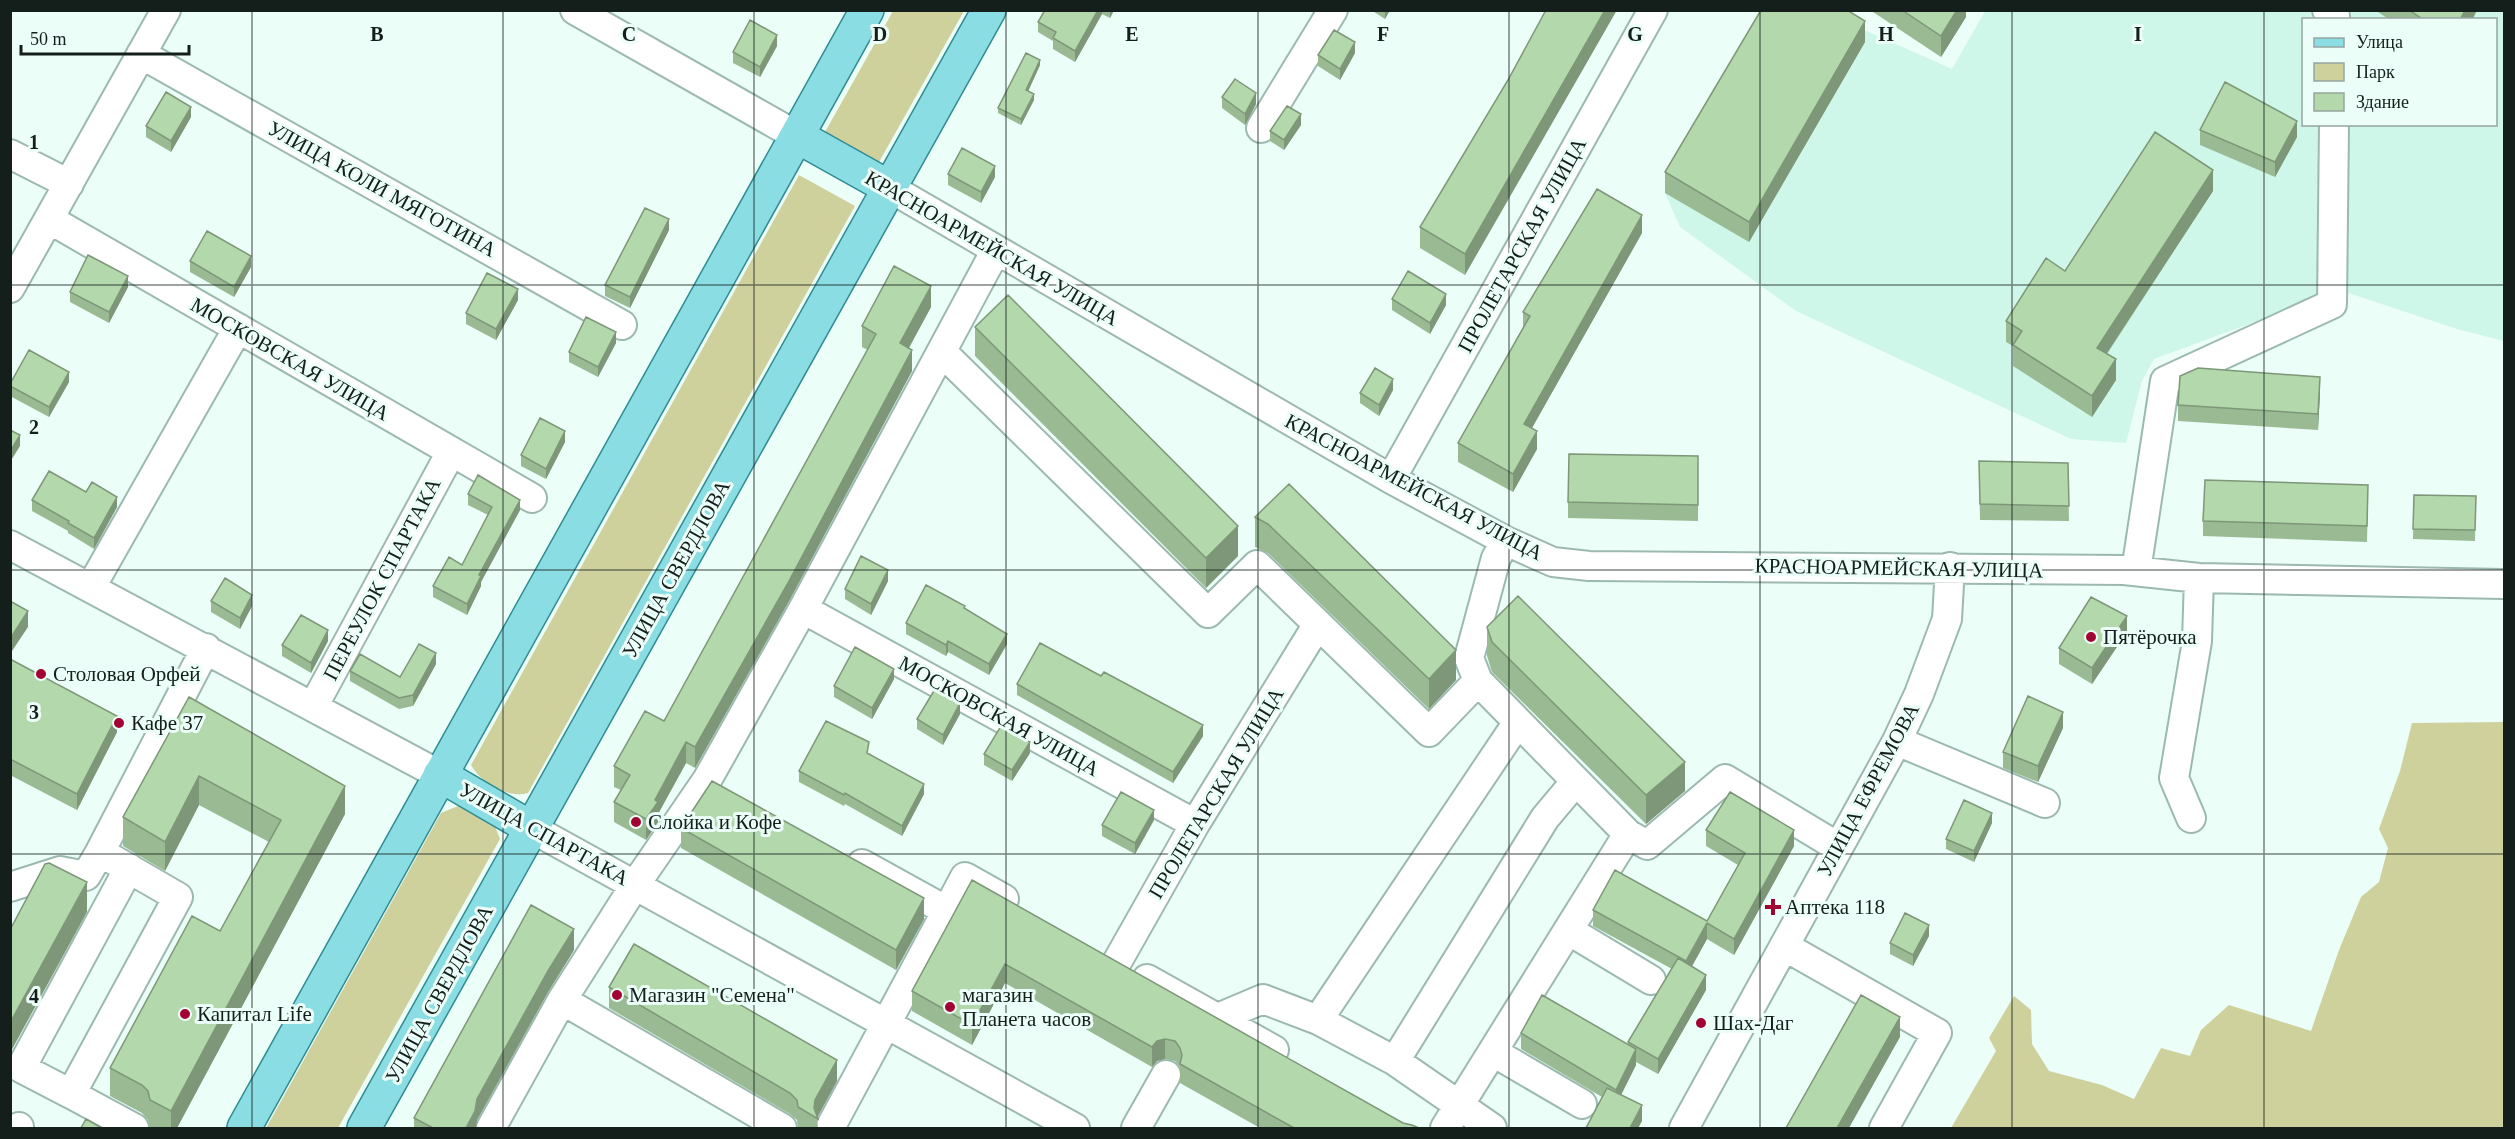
<svg xmlns="http://www.w3.org/2000/svg" width="2515" height="1139" font-family="'Times New Roman',serif">
<style>
.built{fill:#cff7e9;fill-rule:evenodd}
.green{fill:#cfd19c}
.lines{fill:none;stroke-linecap:round;stroke-linejoin:round}
.minor-casing{stroke:#9cb9af;stroke-width:32}
.major-casing{stroke:#2f8c92;stroke-width:36}
.minor{stroke:#fff;stroke-width:28}
.major{stroke:#8bdde4;stroke-width:33}
.wall{fill:#99ba93}
.shaded-wall{fill:#7d9778}
.building{fill:#b2d8ab;stroke:#7d9778;stroke-width:1.5}
.grid{fill:none;stroke:#141f1b;stroke-width:1.5;stroke-opacity:0.55}
.poi-dot{fill:#a20332;stroke:#ecfef8;stroke-width:2}
.labels{text-anchor:middle;stroke-width:6;stroke-linejoin:round;paint-order:stroke}
.street-label{font-size:21px;fill:#141f1b;stroke:#ecfef8}
.poi-label{font-size:21px;fill:#141f1b;stroke:#ecfef8;text-anchor:start}
.grid-label{font-size:20px;text-anchor:middle;font-weight:bold;fill:#141f1b;stroke:#ecfef8;stroke-width:6;stroke-linejoin:round;paint-order:stroke}
</style>
<rect width="100%" height="100%" fill="#ecfef8"/>
<!-- built -->
<path class="built" d="M1773,11H1822L1952,69L1985,11H2504V341L2457,329L2327,286L2303,304L2154,359L2142,381L2126,443L2071,439L1796,311L1680,227L1665,193ZM2304,20H2496V124H2304Z"/>
<!-- green -->
<path class="green" d="M893,11H964L879,162L825,132Z
M799,175L855,206L528,793C508,799 481,783 471,765Z
M2504,722V1128H1951L1996,1051L1989,1038L2014,996L2031,1010L2032,1044L2049,1071L2102,1085L2134,1099L2161,1048L2190,1056L2201,1030L2229,1005L2311,1031L2339,950L2361,897L2379,882L2388,848L2379,829L2400,771L2412,723Z
M458,806L494,824L500,839L338,1128H266L441,813Z"/>
<g class="lines">
<!-- minor casing -->
<g class="minor-casing">
<path id="minor" d="M575,10L797,136
M2327,10L2335,16V20
M141,54L622,325
M1261,128L1333,10
M10,154L69,184
M890,188L1391,479L1506,541L1553,562L1589,566L2124,570L2199,578L2504,584
M49,219L532,498
M10,288L166,10
M942,352L1208,613L1257,565L1429,732L1478,681L1628,834L1445,1128
M1391,479L1653,10
M10,545L440,775
M2136,571L2165,381L2332,304L2334,124
M91,587L238,328
M803,609L1195,824
M1478,681L1469,658L1496,558L1506,541
M313,707L451,452
M1897,741L2045,803
M2191,818L2174,778L2197,641L2199,578
M531,828L1075,1128
M1628,834L1647,845L1725,779L1838,847
M862,864L947,911
M10,887L60,871L86,876L100,852
M1568,930L1651,980
M1784,946L1937,1033L1884,1128
M1117,962L1195,824L1318,624
M1147,979L1274,1050
M562,1000L782,1128
M1218,1018L1263,999L1318,1020L1395,1061L1492,1128
M1318,1020L1518,722
M1493,1052L1582,1104
M1395,1061L1545,818L1576,781
M71,1094L21,1068L129,868
M19,1128V1127
M134,1128L71,1094L178,897L100,852L206,648
M491,1128L562,1000L635,885L707,780L803,609L996,250
M830,1128L965,877L1004,899
M1136,1128L1166,1075
M1684,1128L1897,741L1919,694L1947,619L1950,567"/>
</g>
<!-- major casing -->
<g class="major-casing">
<path id="major" d="M797,136L890,188
M440,775L531,828
M244,1128L867,10
M364,1128L989,10"/>
</g>
<!-- minor -->
<use href="#minor" class="minor"/>
<!-- major -->
<use href="#major" class="major"/>
</g>
<!-- wall -->
<path class="wall" d="M1045,10H1114L1110,18L1102,14L1075,62L1053,49V41L1038,32V22Z
M1371,10H1390L1385,19Z
M1870,10H1966V17L1941,57Z
M2375,10H2477L2472,20H2390Z
M1865,42L1749,242L1665,193V172Z
M777,46L760,77L733,63V52Z
M1355,53L1340,80L1318,66V55Z
M1040,65L1028,91L1034,100L1021,125L998,113V108Z
M1508,80L1465,275L1420,248V227Z
M1222,97L1256,104L1245,125L1222,108Z
M191,117L171,152L146,137V126Z
M1301,125L1284,150L1270,141V131Z
M2200,130L2297,137L2275,177L2200,145Z
M948,174L995,177L981,203L948,185Z
M2213,191L2107,354L2116,380L2092,417L2013,366V346L2006,342V321L2065,271Z
M669,230L630,308L605,296V285Z
M1642,233L1532,428L1537,449L1513,492L1458,462V443L1523,327V312Z
M190,261L251,267L234,297L190,272Z
M128,287L109,323L70,302V292Z
M1392,299L1446,305L1430,334L1392,310Z
M518,300L496,340L466,324V313Z
M931,307L909,348L912,371L789,601L695,768L686,763L658,814V822L646,840L614,822V802L621,790L614,787V766L664,721L868,350L862,347V326Z
M975,327L1238,556L1206,588L975,356Z
M616,343L598,377L569,362V352Z
M69,382L49,417L10,396V384Z
M1393,390L1379,416L1360,403V393Z
M2320,392L2318,430L2178,421V405Z
M565,442L546,479L521,466V455Z
M1698,456V521L1568,518V502Z
M1979,461L2068,463L2069,521L1980,520Z
M1289,484L1456,680L1429,709L1268,553L1255,547V517Z
M86,492L117,507L94,549L68,533V531L32,511V500Z
M468,494L520,510L481,582V586L467,615L433,597V586L462,565L488,515L468,505Z
M2414,495L2476,496L2475,541L2413,539Z
M2368,501L2367,542L2203,536V521Z
M888,581L871,615L845,599V589Z
M211,601L252,606L240,629L211,612Z
M965,609L1007,644L989,675L948,652L946,656L906,634V623Z
M1487,627L1685,791L1646,824L1492,672L1487,656Z
M2127,632L2092,684L2059,664V648Z
M328,641L311,673L282,656V645Z
M10,659L117,732L77,810L10,775Z
M436,664L413,706L399,709L350,681V671L400,677Z
M1101,676L1203,736L1173,783L1017,695V684Z
M894,679L872,719L834,697V686Z
M189,697L345,814L177,1128H150L148,1120L142,1113L110,1096V1068L220,931L269,842L199,805L165,871L123,846V817Z
M960,714L943,745L917,729V719Z
M2063,728L2038,782L2003,768V752Z
M1030,753L1012,781L984,765V754Z
M869,754L924,794L902,836L845,804L844,806L799,782V771Z
M1154,820L1135,854L1102,836V825Z
M1992,823L1974,862L1946,849V839Z
M681,828L924,919L896,970L681,848Z
M1706,830L1794,846L1734,955L1707,939L1692,966L1706,990L1658,1074L1636,1062V1065L1621,1095L1642,1121L1638,1128H1586L1602,1097L1521,1049V1033L1628,1044V1042L1672,969L1593,926V910L1707,921L1738,865L1706,846Z
M972,880L1403,1123L1419,1128H1260L1180,1083V1067L1175,1061L1165,1059L1157,1061L1152,1067L1005,983L972,1045L912,1011V991Z
M1929,936L1913,966L1890,954V943Z
M574,950L548,992L477,1120L476,1128H414V1118Z
M609,987L837,1081L817,1117L818,1128H798L797,1120L790,1114L609,1008Z"/>
<!-- shaded-wall -->
<path class="shaded-wall" d="M1098,10H1102V14L1075,62V51Z
M1110,10H1114L1110,18Z
M1385,10H1390L1385,19Z
M1605,10H1617L1465,275V254Z
M1957,10H1966V17L1941,57V36Z
M2465,10H2477L2472,20H2460Z
M1865,21V42L1749,242V222Z
M777,35V46L760,77V67Z
M1355,42V53L1340,80V69Z
M1040,60V65L1026,96V90Z
M1256,93V104L1245,125V114Z
M1034,94V100L1021,125V119Z
M191,107V117L171,152V141Z
M1301,114V125L1284,150V140Z
M2297,121V137L2275,177V162Z
M995,166V177L981,203V192Z
M2213,170V191L2097,368V348Z
M1642,215V233L1524,442V424Z
M669,219V230L630,308V297Z
M251,256V267L234,297V287Z
M128,276V287L109,323V312Z
M931,286V307L900,364V343Z
M518,289V300L496,340V329Z
M1446,294V305L1430,334V323Z
M616,332V343L598,377V367Z
M912,350V371L789,601L695,768V747Z
M2116,359V380L2092,417V396Z
M69,372V382L49,417V407Z
M2320,377V392L2318,430V414Z
M1393,379V390L1379,416V405Z
M565,431V442L546,479V469Z
M1537,431V449L1513,492V474Z
M20,435V446L10,462V452Z
M117,497V507L94,549V538Z
M520,500V510L481,582V586L467,615V604L479,575Z
M1238,526V556L1206,588V558Z
M888,570V581L871,615V604Z
M252,595V606L240,629V618Z
M28,611V627L10,654V639Z
M2127,616V632L2092,684V668Z
M328,630V641L311,673V663Z
M1007,634V644L989,675V664Z
M948,641V652L946,656V645Z
M1456,650V680L1429,709V679Z
M436,653V664L413,706V695Z
M894,669V679L872,719V708Z
M960,703V714L943,745V735Z
M2063,712V728L2038,782V766Z
M117,716V732L77,810V794Z
M1203,725V736L1173,783V772Z
M686,742V763L658,814V822L646,840V819L655,800Z
M1030,742V753L1012,781V770Z
M1685,762V791L1646,824V795Z
M199,776V805L165,871V842Z
M924,784V794L902,836V826Z
M345,786V814L177,1128H171V1111Z
M1154,810V820L1135,854V843Z
M1992,813V823L1974,862V851Z
M1794,830V846L1734,955V939Z
M87,882V912L10,1053V1023Z
M924,898V919L896,970V950Z
M1707,923V939L1686,977V961Z
M1929,925V936L1913,966V955Z
M574,929V950L548,992L477,1120L476,1128H466L477,1099L548,971Z
M1005,964V983L972,1045V1025Z
M1706,975V990L1658,1074V1059Z
M1900,1017V1037L1849,1128H1837Z
M1165,1039V1059L1157,1061L1152,1067V1047L1157,1041Z
M1636,1049V1065L1616,1105V1090Z
M837,1060V1081L817,1118L814,1108L815,1100Z
M1642,1105V1121L1638,1128H1630Z"/>
<!-- building -->
<path class="building" d="M1045,10H1098L1075,51L1053,38L1056,32L1038,22Z
M1546,10H1605L1465,254L1420,227L1508,80Z
M1761,10H1847L1865,21L1749,222L1665,172Z
M1902,10H1957L1941,36Z
M2409,10H2465L2460,20H2424Z
M750,20L777,35L760,67L733,52Z
M1334,30L1355,42L1340,69L1318,55Z
M1026,53L1040,60L1026,90L1034,94L1021,119L998,108Z
M1235,79L1256,93L1245,114L1222,97Z
M2225,82L2297,121L2275,162L2200,130Z
M166,92L191,107L171,141L146,126Z
M1287,106L1301,114L1284,140L1270,131Z
M2155,132L2213,170L2097,348L2116,359L2092,396L2013,345L2022,331L2006,321L2046,258L2065,271Z
M962,148L995,166L981,192L948,174Z
M1597,189L1642,215L1524,424L1537,431L1513,474L1458,443L1530,316L1523,312Z
M645,208L669,219L630,297L605,285Z
M207,231L251,256L234,287L190,261Z
M88,255L128,276L109,312L70,292Z
M894,266L931,286L900,343L912,350L789,581L695,747L686,742L655,800L658,802L646,819L614,802L630,775L614,766L645,711L664,721L876,334L862,326Z
M1408,271L1446,294L1430,323L1392,299Z
M487,273L518,289L496,329L466,313Z
M1008,295L1238,526L1206,558L975,327Z
M586,317L616,332L598,367L569,352Z
M29,350L69,372L49,407L10,386V384Z
M1375,368L1393,379L1379,405L1360,393Z
M2198,368L2320,377L2318,414L2178,405L2180,376Z
M540,418L565,431L546,469L521,455Z
M10,430L20,435L10,452Z
M1569,454L1698,456V505L1568,502Z
M1979,461L2068,463L2069,506L1980,504Z
M49,471L86,492L92,482L117,497L94,538L68,523L69,521L32,500Z
M478,475L520,500L479,575L481,576L467,604L433,586L449,557L462,565L492,507L468,494Z
M2205,480L2368,485L2367,526L2203,521Z
M1289,484L1456,650L1429,679L1268,524L1255,517Z
M2414,495L2476,496L2475,530L2413,529Z
M861,556L888,570L871,604L845,589Z
M225,578L252,595L240,618L211,601Z
M926,585L965,606L964,608L1007,634L989,664L948,641L946,645L906,623Z
M1518,596L1685,762L1646,795L1492,642L1487,627Z
M2091,597L2127,616L2092,668L2059,648Z
M10,601L28,611L10,639Z
M301,615L328,630L311,663L282,645Z
M1040,643L1101,676L1104,672L1203,725L1173,772L1017,684Z
M419,644L436,653L413,695L399,698L350,671L360,654L400,677Z
M855,647L894,669L872,708L834,686Z
M10,659L117,716L77,794L10,759Z
M935,689L960,703L943,735L917,719Z
M2028,696L2063,712L2038,766L2003,752Z
M189,697L345,786L171,1111L150,1100L148,1091L142,1085L110,1068L192,916L220,931L281,820L199,776L165,842L123,817Z
M826,721L869,742L867,753L924,784L902,826L845,793L844,795L799,771Z
M1001,726L1030,742L1012,770L984,754Z
M712,781L924,898L896,950L681,828Z
M1121,792L1154,810L1135,843L1102,825Z
M1730,792L1794,830L1734,939L1707,923L1686,961L1593,910L1615,870L1707,921L1745,853L1706,830Z
M1964,800L1992,813L1974,851L1946,839Z
M49,863L87,882L10,1023V930L45,864Z
M972,880L1403,1123L1412,1125L1419,1128H1294L1180,1064L1182,1055L1180,1048L1175,1041L1165,1039L1157,1041L1152,1047L1005,964L972,1025L912,991Z
M531,905L574,929L548,971L477,1099L475,1111L466,1128H433L414,1118Z
M1905,913L1929,925L1913,955L1890,943Z
M634,944L837,1060L815,1100L814,1108L818,1119L798,1107L797,1100L790,1093L609,987Z
M1678,958L1706,975L1658,1059L1628,1042Z
M1542,995L1636,1049L1616,1090L1521,1033Z
M1861,995L1900,1017L1837,1128H1786Z
M1607,1088L1642,1105L1630,1128H1586Z
M86,1119L102,1128H81Z"/>
<!-- grid -->
<path class="grid" d="M252,10V1128M503,10V1128M754,10V1128M1006,10V1128M1258,10V1128M1509,10V1128M1760,10V1128M2012,10V1128M2264,10V1128M10,285H2504M10,570H2504M10,854H2504"/>
<!-- markers -->
<g class="poi-dot">
<circle cx="2091" cy="637" r="6"/>
<circle cx="41" cy="674" r="6"/>
<circle cx="119" cy="723" r="6"/>
<circle cx="636" cy="822" r="6"/>
<path d="M1770 898h6v6h6v6h-6v6h-6v-6h-6v-6h6z"/>
<circle cx="617" cy="995" r="6"/>
<circle cx="950" cy="1007" r="6"/>
<circle cx="185" cy="1014" r="6"/>
<circle cx="1701" cy="1023" r="6"/>
</g>
<g class="labels">
<!-- street labels -->
<g class="street-label">
<text transform="translate(382 189) rotate(29)" y="7">УЛИЦА КОЛИ МЯГОТИНА</text>
<text transform="translate(1522 245) rotate(-61)" y="7">ПРОЛЕТАРСКАЯ УЛИЦА</text>
<text transform="translate(992 248) rotate(30)" y="7">КРАСНОАРМЕЙСКАЯ УЛИЦА</text>
<text transform="translate(290 359) rotate(30)" y="7">МОСКОВСКАЯ УЛИЦА</text>
<text transform="translate(1414 487) rotate(28)" y="7">КРАСНОАРМЕЙСКАЯ УЛИЦА</text>
<text transform="translate(1899 568) rotate(1)" y="7">КРАСНОАРМЕЙСКАЯ УЛИЦА</text>
<text transform="translate(676 569) rotate(-61)" y="7">УЛИЦА СВЕРДЛОВА</text>
<text transform="translate(382 579) rotate(-62)" y="7">ПЕРЕУЛОК СПАРТАКА</text>
<text transform="translate(999 716) rotate(29)" y="7">МОСКОВСКАЯ УЛИЦА</text>
<text transform="translate(1868 790) rotate(-62)" y="7">УЛИЦА ЕФРЕМОВА</text>
<text transform="translate(1216 793) rotate(-59)" y="7">ПРОЛЕТАРСКАЯ УЛИЦА</text>
<text transform="translate(544 834) rotate(29)" y="7">УЛИЦА СПАРТАКА</text>
<text transform="translate(439 994) rotate(-61)" y="7">УЛИЦА СВЕРДЛОВА</text>
</g>
<!-- poi labels -->
<g class="poi-label">
<text x="2103" y="644">Пятёрочка</text>
<text x="53" y="681">Столовая Орфей</text>
<text x="131" y="730">Кафе 37</text>
<text x="648" y="829">Слойка и Кофе</text>
<text x="1785" y="914">Аптека 118</text>
<text x="629" y="1002">Магазин "Семена"</text>
<text x="962" y="1002">магазин<tspan x="962" dy="24">Планета часов</tspan></text>
<text x="197" y="1021">Капитал Life</text>
<text x="1713" y="1030">Шах-Даг</text>
</g>
</g>
<g class="grid-label">
<text x="377" y="41">B</text>
<text x="629" y="41">C</text>
<text x="880" y="41">D</text>
<text x="1132" y="41">E</text>
<text x="1383" y="41">F</text>
<text x="1635" y="41">G</text>
<text x="1886" y="41">H</text>
<text x="2138" y="41">I</text>
<text x="34" y="149">1</text>
<text x="34" y="434">2</text>
<text x="34" y="719">3</text>
<text x="34" y="1003">4</text>
</g>
<!-- border -->
<rect width="2515" height="1139" fill="none" stroke="#141f1b" stroke-width="24"/>
<!-- legend -->
<rect x="2302" y="18" width="195" height="108" fill="#ecfef8" stroke="#96a5a0" stroke-width="1.5"/>
<rect x="2314" y="38" width="30" height="9" fill="#8bdde4" stroke="#96a5a0" stroke-width="1.5"/>
<text x="2356" y="48" font-size="18" fill="#141f1b">Улица</text>
<rect x="2314" y="63" width="30" height="18" fill="#cfd19c" stroke="#96a5a0" stroke-width="1.5"/>
<text x="2356" y="78" font-size="18" fill="#141f1b">Парк</text>
<rect x="2314" y="93" width="30" height="18" fill="#b2d8ab" stroke="#96a5a0" stroke-width="1.5"/>
<text x="2356" y="108" font-size="18" fill="#141f1b">Здание</text>
<!-- scale -->
<path d="M21 45v9h168v-9" fill="none" stroke="#141f1b" stroke-width="3"/>
<text x="30" y="45" font-size="18" fill="#141f1b" stroke="#ecfef8" stroke-width="4.5" paint-order="stroke">50 m</text>
</svg>
